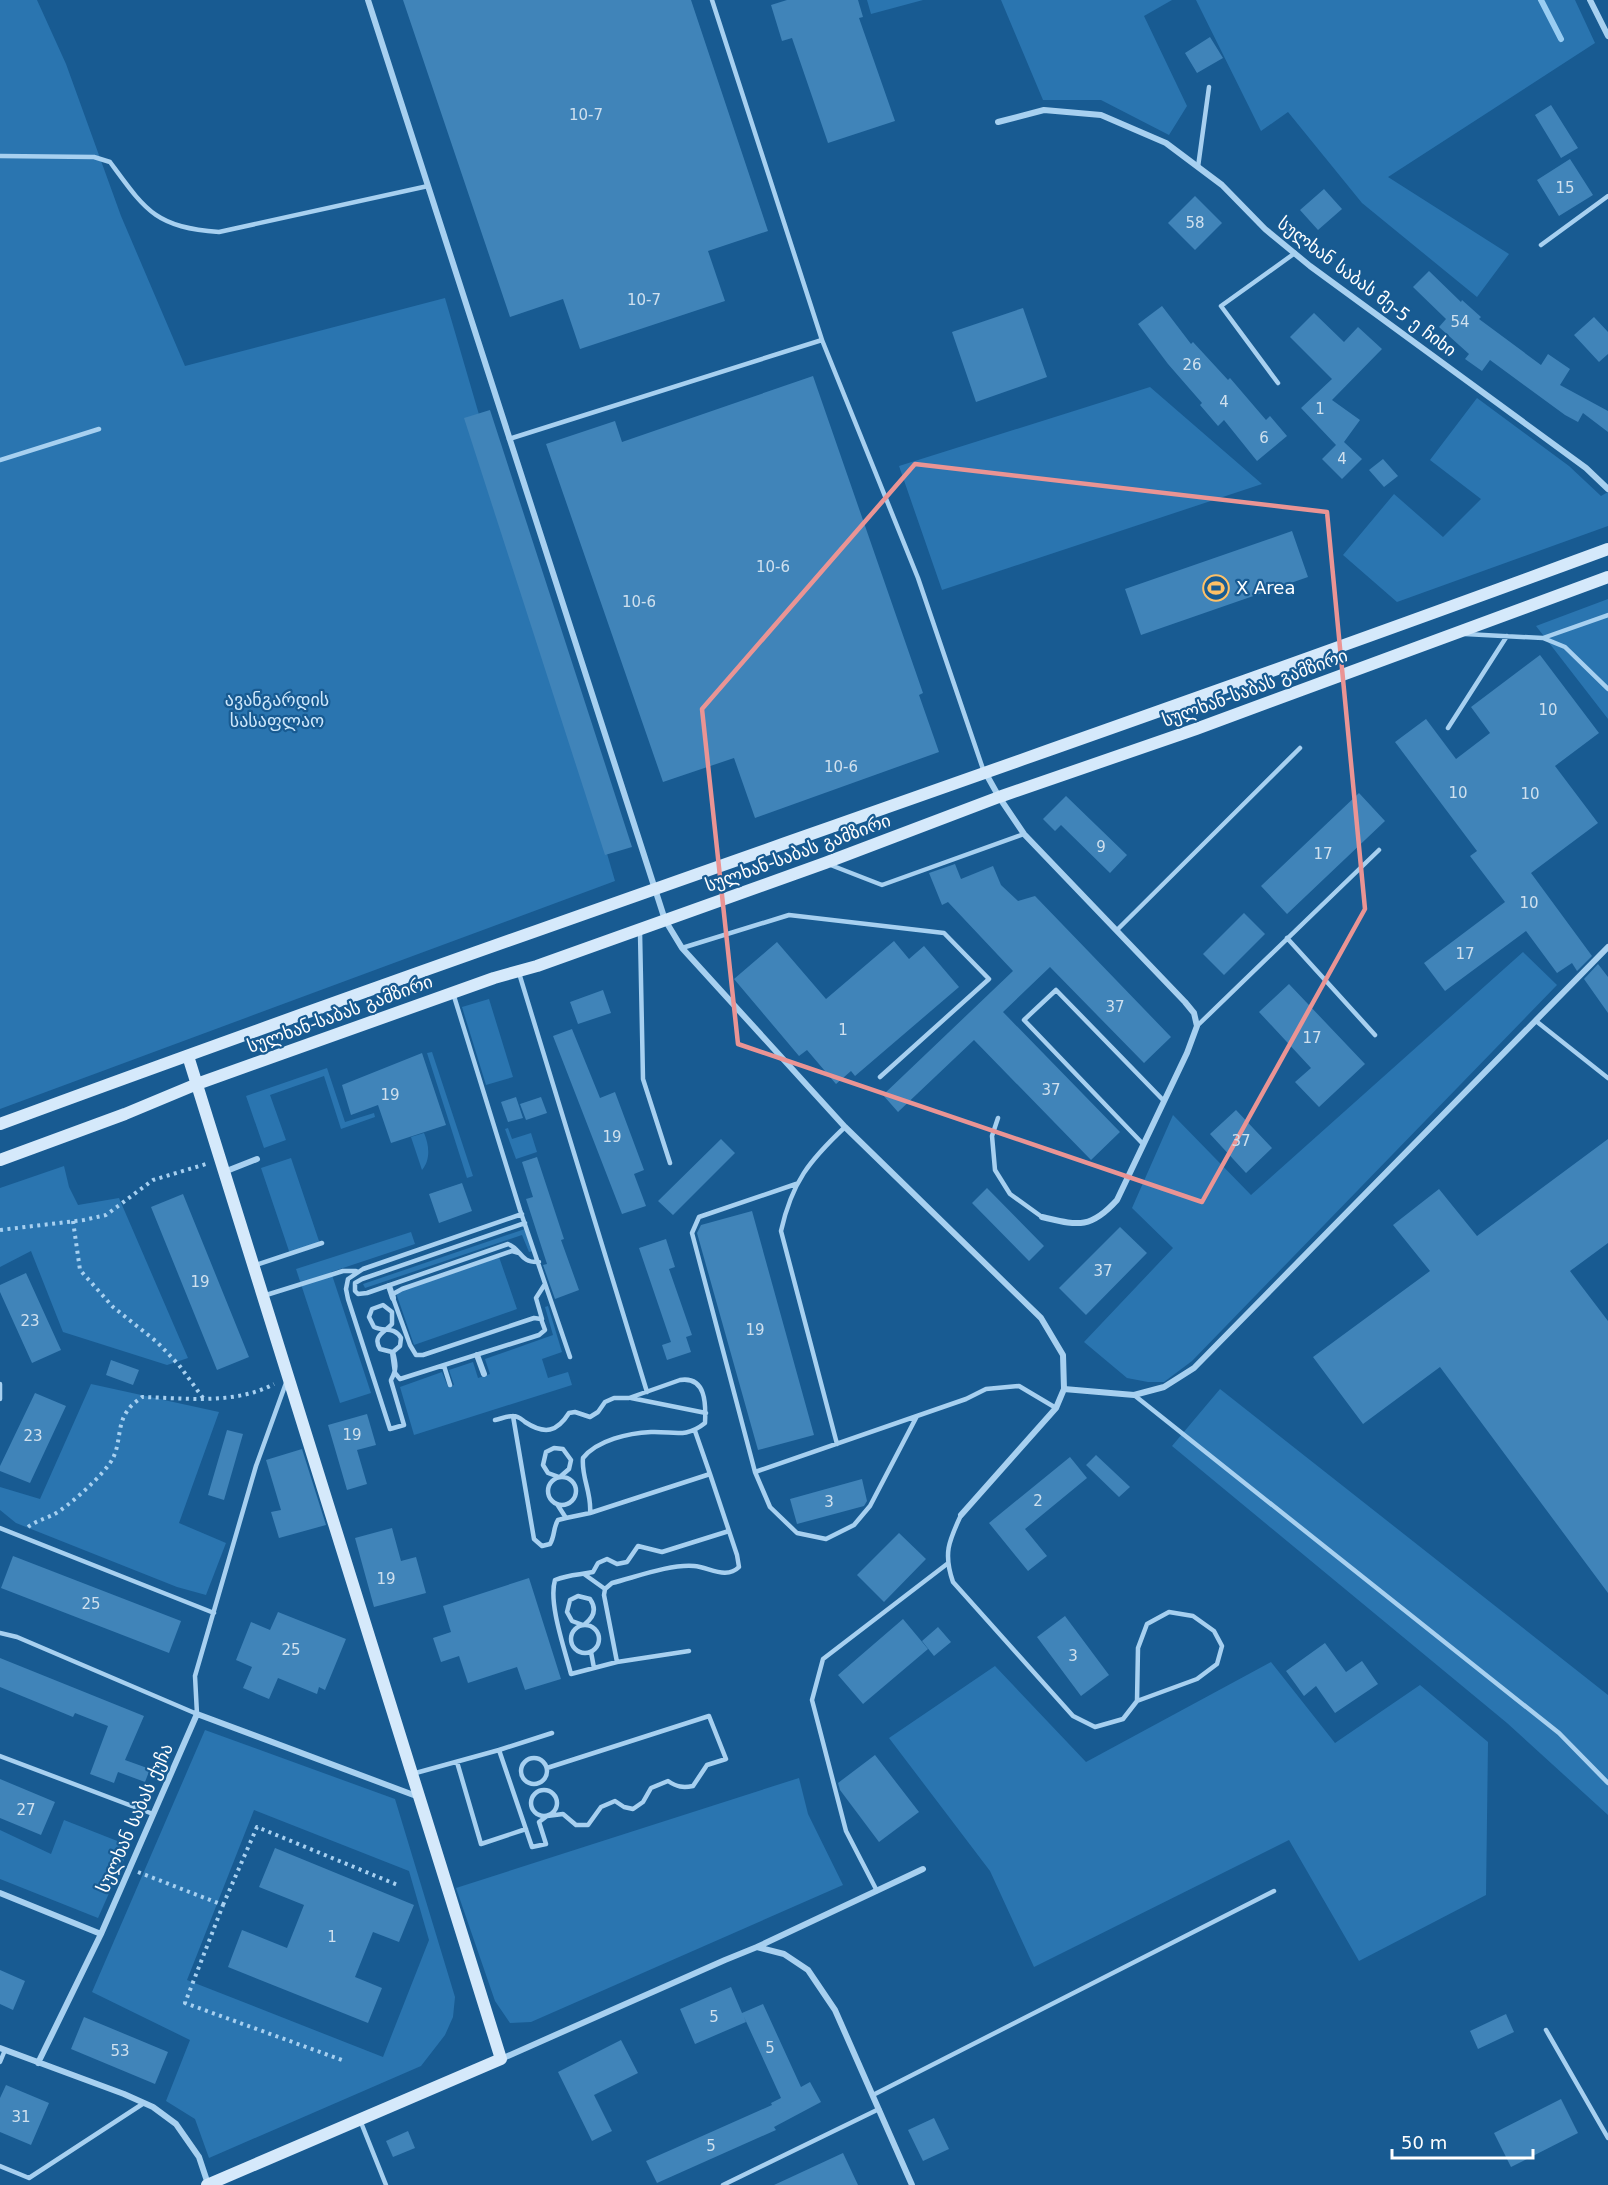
<svg xmlns="http://www.w3.org/2000/svg" width="1608" height="2185" font-family="'DejaVu Sans','Noto Sans Georgian',sans-serif">
<style>
.green{fill:#2a75b0;fill-rule:evenodd}
.lines{fill:none;stroke-linecap:round;stroke-linejoin:round}
.stream{stroke:#99cdf2;stroke-width:6}
.building{fill:#4084b9}
.path{stroke:#a7d0f0;stroke-width:4;stroke-dasharray:3 4.5;stroke-linecap:butt}
.lane{stroke:#a7d0f0;stroke-width:4.5}
.street{stroke:#a7d0f0;stroke-width:6}
.secondary{stroke:#d5e9fb;stroke-width:12}
.marked{fill:none;stroke:#ea9494;stroke-width:4.5;stroke-linejoin:round}
.labels{text-anchor:middle;stroke-width:4.5;stroke-linejoin:round;paint-order:stroke}
.number-label{font-size:15px;fill:#cfe0ee}
.street-label{font-size:18px;fill:#fff;stroke:#185b92}
.poi-label{font-size:18px;fill:#fff;stroke:#185b92;text-anchor:start}
.park-label{font-size:18px;fill:#cde7fb;stroke:#185b92}
</style>
<rect width="100%" height="100%" fill="#185b92"/>
<!-- green -->
<path class="green" d="M0,0H37L66,64L121,216L185,366L445,298L615,881L0,1109Z
M867,0H923L871,14Z
M1001,0H1172L1144,16L1187,106L1169,135L1101,100H1043Z
M1196,0H1575L1595,43L1388,177L1509,254L1477,297L1362,203L1288,112L1261,131Z
M1150,387L1262,484L942,590L899,466Z
M1477,398L1569,466L1601,496L1608,492V526L1397,602L1343,555L1394,494L1443,537L1481,499L1430,460Z
M1608,599V719L1536,626Z
M1523,952L1557,985L1192,1361L1164,1382H1148L1127,1378L1084,1342L1173,1248L1132,1208L1173,1115L1251,1195Z
M489,999L513,1077L486,1085L462,1007Z
M432,1052L473,1176L467,1178L427,1053Z
M327,1068L345,1122L374,1113L375,1117L341,1129L324,1076L270,1095L286,1140L264,1148L246,1096Z
M508,1128L512,1139L531,1133L537,1152L516,1159L505,1129Z
M424,1133C429,1145 431,1159 422,1170L411,1137Z
M291,1158L320,1244L290,1254L261,1168Z
M64,1166L69,1187L78,1205L119,1198L188,1358L167,1365L63,1332L31,1251L0,1267V1188Z
M525,1229L533,1251L529,1252L522,1235L365,1288L363,1284Z
M411,1232L415,1244L331,1272L371,1393L340,1403L296,1269Z
M499,1257L517,1309L414,1345L396,1293Z
M548,1306L562,1352L542,1359L548,1378L568,1372L572,1385L414,1435L400,1387L442,1372L448,1387L454,1385L449,1370L473,1362L478,1378L490,1374L485,1359L553,1335L545,1307Z
M91,1384L219,1412L179,1523L226,1543L206,1595L177,1587L16,1523L0,1510V1487L40,1499Z
M1220,1389L1608,1695V1815L1507,1723L1172,1446Z
M1271,1662L1335,1743L1420,1685L1488,1742L1486,1895L1359,1961L1289,1840L1034,1967L990,1871L889,1738L995,1666L1086,1762Z
M205,1730L395,1799L455,1997L453,2017L445,2035L421,2066L209,2158L195,2119L166,2101L190,2040L92,1992ZM254,1810L409,1871L429,1940L383,2057L187,1980Z
M799,1778L808,1814L843,1885L531,2022L510,2023L495,2001L456,1888Z
M64,1820L130,1846L98,1918L0,1879V1830L51,1854Z"/>
<g class="lines">
<!-- stream -->
<path class="stream" d="M1541,0L1561,39"/>
</g>
<!-- building -->
<path class="building" d="M403,0H691L768,231L708,251L725,301L580,349L563,299L510,317Z
M787,0H858L863,17L859,18L895,121L828,143L792,38L782,41L771,5Z
M1210,37L1223,58L1197,73L1185,53Z
M1551,105L1578,148L1561,158L1535,115Z
M1570,159L1593,195L1559,216L1537,180Z
M1324,189L1342,209L1318,230L1300,210Z
M1195,196L1222,223L1195,250L1168,223Z
M1429,271L1461,302L1462,300L1481,317L1479,319L1541,365L1548,354L1570,369L1560,385L1608,411V432L1583,413L1578,422L1565,415L1490,360L1482,371L1465,359L1469,354L1439,327L1446,319L1413,287Z
M1162,306L1191,344L1193,342L1228,380L1230,378L1266,420L1270,416L1287,436L1257,461L1224,420L1218,426L1200,405L1202,403L1168,364L1138,324Z
M1023,308L1047,377L976,402L952,332Z
M1314,313L1344,342L1358,327L1382,349L1332,400L1360,420L1344,442L1362,459L1342,479L1322,459L1336,445L1301,408L1332,379L1290,337Z
M1594,317L1608,332V354L1599,362L1574,335Z
M813,376L923,693L919,695L939,752L755,818L734,758L663,782L546,444L615,421L622,442Z
M490,410L632,847L605,855L464,418Z
M1383,459L1398,476L1384,487L1369,470Z
M1292,531L1308,577L1141,635L1125,589Z
M1540,655L1599,733L1555,766L1598,823L1531,873L1592,956L1577,971L1572,963L1557,973L1526,931L1445,991L1424,963L1505,902L1470,856L1477,851L1395,742L1426,719L1456,759L1490,733L1471,707Z
M1359,793L1385,821L1287,914L1261,886Z
M1066,796L1127,855L1110,873L1061,825L1055,831L1043,819Z
M955,864L961,879L993,866L1001,885L1018,901L1035,896L1171,1037L1144,1063L1050,967L1003,1012L1120,1132L1091,1160L974,1040L898,1112L883,1095L1013,971L948,902L942,905L929,873Z
M1244,913L1265,934L1224,975L1203,954Z
M894,941L909,959L924,946L959,987L855,1076L851,1071L836,1084L807,1050L799,1056L734,979L777,942L826,999Z
M1598,964L1608,977V1013L1584,979Z
M1289,984L1365,1064L1319,1107L1295,1082L1311,1068L1259,1012Z
M603,990L611,1013L578,1024L570,1002Z
M572,1029L600,1098L615,1092L644,1170L634,1174L646,1206L622,1214L553,1036Z
M422,1053L446,1125L391,1143L378,1105L351,1115L342,1085Z
M516,1097L523,1118L508,1122L501,1102Z
M541,1097L547,1113L526,1120L520,1104Z
M1236,1110L1272,1148L1246,1173L1210,1134Z
M721,1139L735,1153L673,1215L658,1201Z
M1608,1139V1243L1570,1271L1608,1321V1593L1440,1367L1363,1424L1313,1357L1430,1271L1393,1225L1439,1189L1477,1236Z
M537,1157L564,1239L561,1240L579,1290L555,1299L543,1265L547,1264L526,1199L533,1197L522,1162Z
M462,1183L472,1211L439,1223L429,1194Z
M987,1188L1044,1246L1029,1261L972,1203Z
M183,1194L249,1357L217,1370L151,1207Z
M752,1211L814,1435L758,1450L697,1233L701,1225Z
M1120,1227L1147,1253L1086,1315L1059,1288Z
M666,1239L675,1267L669,1269L692,1335L686,1337L691,1352L667,1360L662,1345L671,1342L639,1248Z
M26,1273L61,1350L32,1363L0,1292V1285Z
M111,1360L139,1370L133,1385L106,1375Z
M35,1393L66,1406L30,1483L0,1471V1466Z
M367,1414L376,1445L357,1450L367,1484L347,1490L328,1425Z
M227,1430L243,1434L224,1500L208,1495Z
M302,1449L326,1525L279,1538L271,1512L281,1510L266,1460Z
M1096,1455L1130,1487L1119,1497L1086,1465Z
M1070,1457L1087,1478L1025,1529L1047,1556L1028,1571L989,1523Z
M862,1479L867,1501L864,1506L797,1524L790,1499Z
M392,1528L401,1561L416,1557L426,1593L374,1607L355,1538Z
M899,1533L926,1559L884,1602L857,1575Z
M13,1556L181,1621L169,1653L1,1588Z
M529,1578L561,1679L525,1690L517,1667L468,1683L459,1656L441,1662L433,1638L451,1632L443,1606Z
M278,1612L346,1639L325,1690L319,1687L317,1694L278,1678L269,1699L243,1688L252,1667L236,1660L251,1622L270,1630Z
M1065,1616L1109,1675L1081,1696L1037,1637Z
M903,1619L928,1649L863,1704L838,1675Z
M938,1627L951,1642L934,1656L922,1641Z
M1325,1643L1346,1672L1362,1661L1378,1684L1335,1713L1316,1686L1304,1696L1286,1671Z
M0,1658L144,1716L125,1760L150,1769L145,1782L118,1772L114,1783L90,1774L108,1726L75,1713L73,1717L0,1687Z
M875,1755L919,1812L879,1842L840,1790L838,1783Z
M0,1779L55,1802L41,1835L0,1818Z
M275,1848L414,1905L399,1942L373,1932L355,1977L382,1988L368,2023L228,1967L242,1930L287,1948L304,1905L259,1887Z
M0,1970L25,1981L13,2010L0,2004Z
M731,1987L742,2013L763,2004L801,2087L810,2082L821,2102L774,2127L776,2130L657,2183L646,2161L772,2105L771,2103L781,2098L744,2017L746,2022L695,2044L680,2009Z
M1506,2014L1514,2032L1478,2049L1470,2031Z
M84,2017L168,2052L155,2084L71,2049Z
M621,2040L638,2073L594,2095L612,2131L592,2141L558,2072Z
M6,2085L49,2103L31,2145L0,2132V2098Z
M1561,2099L1578,2133L1511,2167L1494,2133Z
M934,2118L949,2149L923,2161L908,2130Z
M408,2131L415,2148L393,2157L386,2141Z
M843,2153L858,2185H774Z"/>
<g class="lines">
<!-- path -->
<path class="path" d="M73,1221L80,1270L113,1307L157,1342L179,1365L203,1398
M0,1230L84,1220L106,1215L153,1180L206,1164
M28,1527C36,1521 44,1519 53,1515C68,1507 106,1473 113,1458C121,1442 117,1424 128,1410C131,1405 137,1401 142,1397C185,1398 235,1405 274,1384
M138,1872L223,1905L185,2003L342,2060
M223,1905L257,1827L400,1886"/>
<!-- lane -->
<path class="lane" d="M712,0L822,340L918,578L984,772
M0,156L94,157L110,162C146,211 155,227 219,232L428,186
M1198,167L1209,87
M1541,245L1608,196
M1278,383L1221,306L1295,253
M509,439L822,340
M0,460L99,429
M1465,634L1543,638L1565,647L1608,689
M1543,638L1608,615
M1448,728L1507,636
M828,864L882,885L1024,834
M1117,930L1300,748
M640,932L643,1079L670,1163
M1287,938L1375,1035
M682,948L789,915L944,933L989,979L880,1077
M519,973L647,1392
M453,993L520,1210L570,1357
M1536,1021L1608,1078
M1197,1026L1379,850
M998,1118L992,1136L995,1170L1010,1194L1042,1217
M1143,1144L1024,1020L1056,990L1164,1101
M796,1184L699,1217L692,1233L755,1472L770,1507L797,1533L826,1539L854,1525L870,1506L917,1416
M525,1223L362,1279L355,1283V1291L358,1294L367,1293L508,1244C522,1249 519,1263 539,1262
M519,1253L512,1251L402,1289L393,1294V1298L410,1345L416,1355H423L534,1318L541,1319L545,1330L539,1335L400,1379L395,1373L392,1352L380,1349C372,1336 384,1333 392,1324V1312L383,1305L372,1309L369,1317L374,1327C385,1332 394,1326 401,1338L400,1346L393,1352C396,1364 397,1369 391,1380V1381L404,1425L390,1429L348,1299L346,1289L348,1279L363,1269L522,1214
M253,1266L322,1243
M263,1296L343,1271H356
M542,1319L536,1298L545,1284
M444,1366L450,1385
M0,1384V1399
M1134,1395L1559,1733L1608,1783
M631,1398L706,1413
M513,1416L534,1539L542,1546L550,1544C555,1536 553,1528 558,1520L566,1518
M495,1420C500,1419 507,1416 513,1416C519,1416 521,1419 525,1422C545,1435 557,1432 569,1413L575,1412L590,1417L598,1412L605,1402L614,1398H629L680,1380C706,1376 706,1404 705,1423C685,1439 674,1431 651,1432C629,1433 597,1440 583,1458C581,1477 592,1493 590,1513L566,1518L557,1504
M837,1444L781,1231C792,1182 809,1161 845,1127
M755,1472L966,1399L986,1389L1019,1386L1056,1408
M548 1491a14 14 0 1 1 28 0a14 14 0 1 1-28 0Z
M559,1477L548,1473L543,1465L546,1452L554,1448L563,1449L571,1460L569,1469L561,1476
M590,1513L710,1474L695,1431
M961,1515C949,1541 943,1553 953,1582L1073,1716L1095,1727L1123,1719L1137,1701L1138,1648L1147,1624L1169,1612L1193,1616L1214,1631L1222,1646L1217,1664L1197,1679L1137,1701
M0,1528L214,1613
M584,1574L605,1589
M571 1639a14 14 0 1 1 28 0a14 14 0 1 1-28 0Z
M583,1625L572,1621L567,1612L570,1600L578,1596L590,1599C597,1609 594,1617 585,1624
M0,1633L17,1637L197,1714L195,1676L256,1466L286,1383
M689,1651L617,1662L571,1674C565,1650 548,1603 555,1580C570,1574 579,1575 593,1572L598,1563L607,1559L617,1564L627,1562L638,1546L662,1552L729,1531
M591,1652L594,1668
M617,1662L604,1595L605,1589L612,1583C636,1577 670,1564 694,1566C709,1567 726,1580 739,1567L737,1555L710,1474
M0,1756L153,1814
M521 1771a13 13 0 1 1 26 0a13 13 0 1 1-26 0Z
M457,1762L481,1844L526,1829
M547,1768L709,1716L726,1759L707,1765L693,1786C683,1788 677,1787 668,1781L651,1788L643,1802L633,1809L624,1807L615,1801L601,1807L588,1825H576L563,1814L547,1816L539,1822L546,1844L532,1847L499,1750L552,1733
M412,1774L499,1750
M531 1803a13 13 0 1 1 26 0a13 13 0 1 1-26 0Z
M877,1891L846,1831L812,1700L823,1659L947,1564
M1546,2030L1608,2138
M0,2062L5,2050
M873,2095L1274,1891
M360,2120L386,2185
M0,2166L29,2178L144,2103
M723,2185L879,2109"/>
<!-- street -->
<path class="street" d="M368,0L665,920L682,948L845,1127L1041,1318L1063,1355L1064,1389L1056,1408L961,1515
M1590,0L1608,36
M998,122L1044,110L1101,115L1166,143L1222,185L1265,229L1310,266L1586,468L1608,489
M985,772L999,797L1024,834L1185,1002L1194,1013L1197,1026L1187,1053L1117,1200C1090,1230 1077,1225 1042,1217
M224,1172L257,1159
M389,1286L393,1298
M477,1355L484,1374
M1064,1389L1134,1395L1164,1387L1194,1368L1608,947
M0,1893L101,1934
M757,1947L923,1869
M0,2048L124,2094L153,2107L176,2124L199,2157L208,2184
M501,2059L725,1960L757,1947L784,1954L808,1970L835,2010L912,2185
M38,2063L101,1934L197,1714L419,1797"/>
<!-- secondary -->
<path class="secondary" d="M188,1056L501,2059L207,2185
M0,1124C534,927 1074,746 1608,549
M0,1160L125,1114L197,1084L494,978L537,966L825,863L999,797L1196,729L1608,577"/>
</g>
<!-- marked area -->
<path class="marked" d="M915,464L1327,512L1365,909L1202,1202L738,1044L702,709Z"/>
<!-- icons -->
<defs>
<g id="stadium-ring" transform="scale(1.35)"><circle r="9.5" fill="#185b92" stroke="#ffc166" stroke-width="1.5"/><path d="M0-5a6.5 5 0 1 0 0 10a6.5 5 0 1 0 0-10ZM-3.5-1.8h7v3.6h-7Z" fill="#ffc166"/></g>
</defs>
<g fill-rule="evenodd">
<use href="#stadium-ring" x="1216" y="588"/>
</g>
<g class="labels">
<!-- number labels -->
<g class="number-label">
<text x="586" y="120">10-7</text>
<text x="1565" y="193">15</text>
<text x="1195" y="228">58</text>
<text x="644" y="305">10-7</text>
<text x="1460" y="327">54</text>
<text x="1192" y="370">26</text>
<text x="1224" y="407">4</text>
<text x="1320" y="414">1</text>
<text x="1264" y="443">6</text>
<text x="1342" y="464">4</text>
<text x="773" y="572">10-6</text>
<text x="639" y="607">10-6</text>
<text x="1548" y="715">10</text>
<text x="841" y="772">10-6</text>
<text x="1458" y="798">10</text>
<text x="1530" y="799">10</text>
<text x="1101" y="852">9</text>
<text x="1323" y="859">17</text>
<text x="1529" y="908">10</text>
<text x="1465" y="959">17</text>
<text x="1115" y="1012">37</text>
<text x="843" y="1035">1</text>
<text x="1312" y="1043">17</text>
<text x="1051" y="1095">37</text>
<text x="390" y="1100">19</text>
<text x="612" y="1142">19</text>
<text x="1241" y="1146">37</text>
<text x="1103" y="1276">37</text>
<text x="200" y="1287">19</text>
<text x="30" y="1326">23</text>
<text x="755" y="1335">19</text>
<text x="352" y="1440">19</text>
<text x="33" y="1441">23</text>
<text x="1038" y="1506">2</text>
<text x="829" y="1507">3</text>
<text x="386" y="1584">19</text>
<text x="91" y="1609">25</text>
<text x="291" y="1655">25</text>
<text x="1073" y="1661">3</text>
<text x="26" y="1815">27</text>
<text x="332" y="1942">1</text>
<text x="714" y="2022">5</text>
<text x="770" y="2053">5</text>
<text x="120" y="2056">53</text>
<text x="21" y="2122">31</text>
<text x="711" y="2151">5</text>
</g>
<!-- street labels -->
<g class="street-label">
<text transform="translate(1367 287) rotate(37)" y="6">სულხან საბას მე-5 ე ჩიხი</text>
<text transform="translate(1255 688) rotate(-20)" y="6">სულხან-საბას გამზირი</text>
<text transform="translate(798 853) rotate(-20)" y="6">სულხან-საბას გამზირი</text>
<text transform="translate(340 1014) rotate(-20)" y="6">სულხან-საბას გამზირი</text>
<text transform="translate(135 1818) rotate(-66)" y="6">სულხან საბას ქუჩა</text>
</g>
<!-- poi labels -->
<g class="poi-label">
<text x="1236" y="594">X Area</text>
</g>
<!-- park labels -->
<g class="park-label">
<text x="277" y="706">ავანგარდის<tspan x="277" dy="21">სასაფლაო</tspan></text>
</g>
</g>
<!-- scale -->
<path d="M1392 2149v9h141v-9" fill="none" stroke="#ffffff" stroke-width="3"/>
<text x="1401" y="2149" font-size="18" fill="#ffffff" stroke="#185b92" stroke-width="4.5" paint-order="stroke">50 m</text>
</svg>
